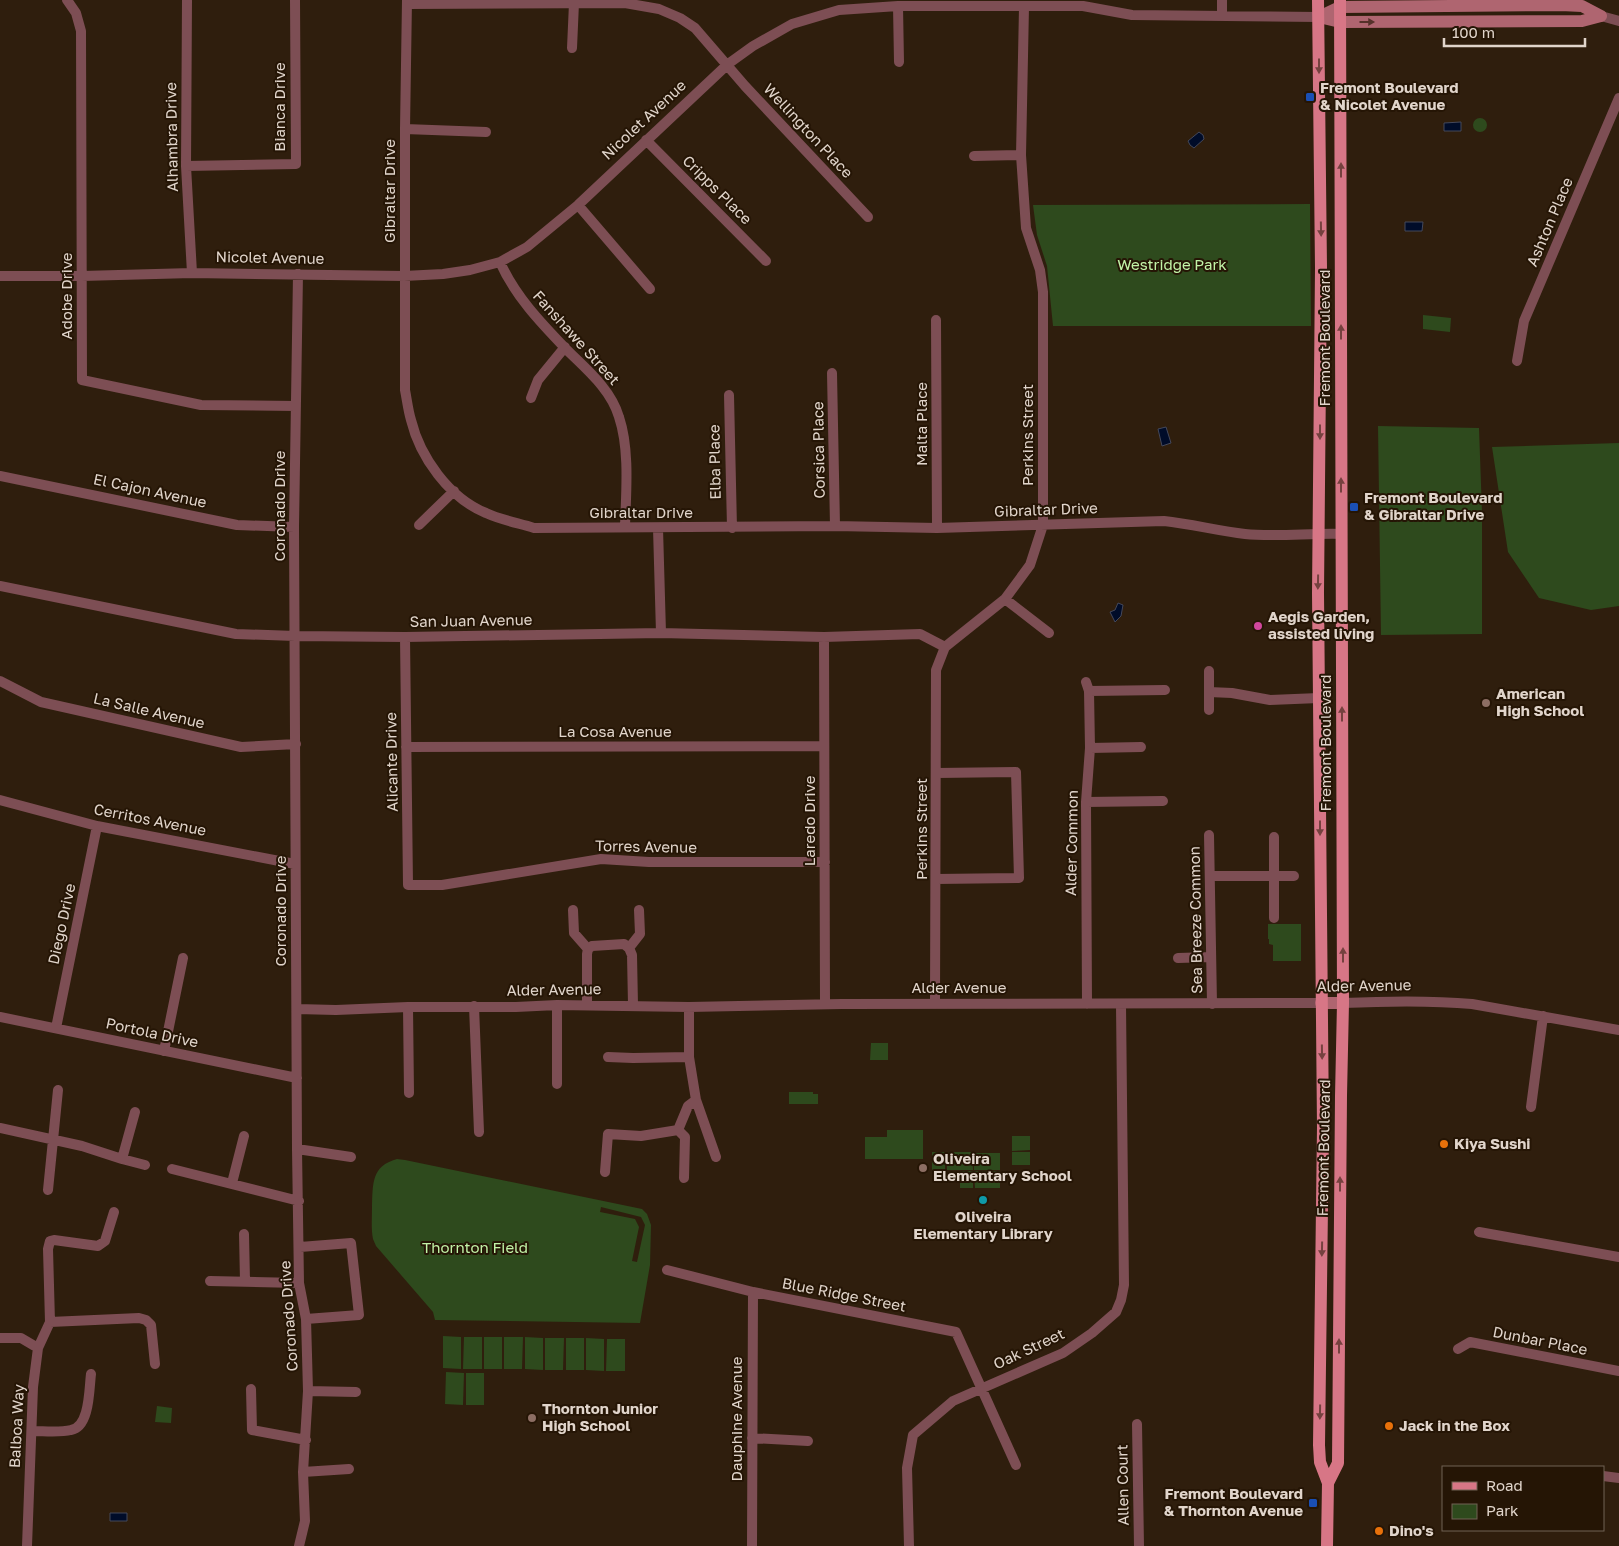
<svg xmlns="http://www.w3.org/2000/svg" width="1619" height="1546" font-family="'Golos Text',sans-serif">
<style>
.green{fill:#2e4a1d;fill-rule:evenodd}
.water{fill:#000c29;stroke:#44485a}
.lines{fill:none;stroke-linecap:round;stroke-linejoin:round}
.street{stroke:#7d4e54;stroke-width:10}
.secondary{stroke:#af6570;stroke-width:12}
.primary{stroke:#d77686;stroke-width:12}
.oneway{fill:#55312a}
.oneway2{fill:#75413f}
.transit-dot{fill:#1a4fb4;stroke:#251505;stroke-width:2}
.hotel-dot{fill:#d1479c;stroke:#251505;stroke-width:2}
.education-dot{fill:#8d6e63;stroke:#251505;stroke-width:2}
.food-dot{fill:#e8710a;stroke:#251505;stroke-width:2}
.culture-dot{fill:#0f9aa8;stroke:#251505;stroke-width:2}
.labels{text-anchor:middle;stroke-width:4;stroke-linejoin:round;paint-order:stroke}
.poi-label{font-size:15px;font-weight:bold;fill:#e1d5cb;stroke:#251505;text-anchor:start}
.street-label{font-size:15px;fill:#e1d5cb;stroke:#251505}
.park-label{font-size:15px;fill:#c2f3a7;stroke:#251505}
</style>
<rect width="100%" height="100%" fill="#2f1e0d"/>
<!-- green -->
<path class="green" d="M1473 125a7 7 0 1 1 14 0a7 7 0 1 1-14 0Z
M1310,204L1311,326H1053L1047,266L1037,235L1033,205Z
M1423,315L1451,318L1450,332L1423,329Z
M1378,426L1479,428L1482,512V634L1381,635Z
M1619,443V606L1591,610L1539,598L1508,552L1492,447Z
M1268,924H1301V961H1273V945L1269,944V939H1268Z
M871,1043H888V1060H870Z
M789,1092H813V1094H818V1104H789Z
M887,1130H923V1159H865V1137H887Z
M1012,1136H1030V1150L1012,1151Z
M932,1152H945V1170H932Z
M947,1152H972L973,1170H947Z
M1012,1152H1030V1165H1012Z
M974,1153H1000V1170H974Z
M397,1159L405,1160L642,1209L647,1214L651,1225L650,1265L640,1323L435,1320L433,1312L376,1246L373,1239C371,1229 372,1218 372,1207C373,1184 371,1166 397,1159ZM601,1207L641,1217L645,1225L637,1262L632,1261L639,1227L635,1219L600,1212Z
M960,1171H973V1188H960Z
M974,1171H1000V1188H975Z
M443,1336L461,1337V1369L443,1368Z
M464,1337H482V1369H463Z
M484,1337H502V1369H484Z
M504,1337H523L522,1369H504Z
M525,1337L543,1338V1370L525,1369Z
M545,1338H564L563,1370H545Z
M566,1338H584V1370H566Z
M586,1338L604,1339V1371L586,1370Z
M607,1339H625V1371H606Z
M446,1372L464,1373L463,1405L445,1404Z
M466,1373H484V1405H466Z
M157,1406L172,1408L171,1423L155,1422Z"/>
<!-- water -->
<path class="water" d="M1461,122V131H1444V123Z
M1199,132L1203,135L1204,139L1194,148L1190,145L1188,141Z
M1405,222H1423L1422,231H1405Z
M1166,427L1171,443L1162,446L1158,429Z
M1118,603L1123,605L1121,616L1115,622L1110,612L1115,610Z
M110,1513H127V1521H110Z"/>
<g class="lines">
<!-- street -->
<path class="street" d="M67,0L76,13L81,31L82,380L201,405L296,406
M187,0L186,166L192,273
M407,0L405,129V390C407,400 408,410 411,420C420,457 449,498 486,513C501,520 518,523 534,528L835,526L937,528L1164,521C1192,524 1218,531 1245,534C1275,537 1311,533 1342,534
M1222,0V15
M407,4L625,3L659,9L680,18L695,28L745,86L868,217
M898,6L899,62
M1601,16L1619,21
M572,48L574,3
M405,129L486,132
M646,140L766,261
M974,156L1021,155
M186,166L296,164L295,0
M578,205L650,289
M500,262C515,296 541,323 566,349C586,369 611,389 619,417C630,450 626,493 625,527
M298,274L294,527L297,1149L299,1283L306,1319L308,1391L303,1472L305,1521L299,1546
M0,276H82L192,273L404,276L443,274L470,270L500,262L527,247L578,205L728,64L753,46L792,24L839,10L898,6H1083L1132,15L1319,17
M936,320L937,528
M1517,361L1524,321L1619,98
M832,373L835,526
M729,395L732,528
M531,398L538,380L565,347
M0,476L237,525L294,527
M419,525L454,491
M658,528L661,633
M0,586L236,634L295,636L405,637L661,633L824,637L920,634L945,647
M1005,599L1049,633
M405,637L408,885H442L601,859L649,862H825
M824,637L825,1004
M1209,671V710
M0,681L41,702L241,747L296,744
M1086,682L1089,691L1090,748L1086,802L1087,1004
M1089,691L1165,690
M1209,692L1232,693L1270,700L1319,698
M406,747L824,746
M1090,748L1141,747
M0,800L97,826L295,864
M1086,802L1163,801
M1209,835L1212,1004
M1274,837V918
M1210,876H1294
M936,879L1019,878L1016,772L937,773
M573,910L574,933L588,949
M629,948L640,934L639,910
M1178,958L1211,957
M1343,1003C1386,1001 1429,1000 1472,1004L1619,1030
M935,1004L936,670L945,647L1005,599L1030,565L1043,525V292L1040,270L1026,228L1021,155L1024,7
M587,1005V954L588,949L592,946L624,944L629,948L632,955L633,1005
M474,1006L479,1132
M408,1007L409,1093
M689,1007V1057L696,1100L716,1157
M297,1009L336,1010L408,1007H516L557,1005L689,1007L842,1004L1321,1003
M0,1017L297,1078
M56,1028L97,826
M164,1051L183,958
M608,1057L633,1058L689,1057
M557,1084V1005
M1531,1107L1543,1016
M0,1128L82,1146L122,1159L145,1165
M678,1130L685,1137L684,1178
M297,1149L351,1157
M122,1159L135,1112
M172,1169L299,1201
M605,1172L608,1134L641,1136L678,1130L688,1106L696,1100
M232,1183L244,1136
M48,1190L58,1090
M1479,1232L1619,1257
M244,1234L245,1281
M300,1247L351,1243L359,1315L306,1319
M667,1270L753,1292L956,1332L1016,1465
M210,1281L299,1283
M50,1322L139,1318L146,1320L151,1325L155,1364
M0,1338H21L38,1348
M1458,1349L1470,1342L1619,1371
M251,1389L252,1430L306,1440
M308,1391L356,1392
M1137,1424L1139,1546
M32,1431C44,1431 59,1433 71,1430C90,1427 89,1389 91,1374
M752,1438L808,1441
M303,1472L349,1469
M1603,1476L1619,1478
M27,1546L33,1387L38,1348L50,1322L48,1249L50,1241L54,1240L98,1246L105,1241L114,1212
M752,1546L753,1292
M909,1546L907,1468L913,1435L953,1401L1063,1353L1092,1333L1116,1312L1121,1300L1124,1285L1121,1005"/>
<!-- secondary -->
<path class="secondary" d="M1319,17L1340,7L1561,5L1582,6L1601,16
M1319,17L1340,22L1582,21L1601,16
M1321,1003H1343"/>
<!-- primary -->
<path class="primary" d="M1318,0L1321,268L1318,593L1323,1127L1319,1445L1320,1462L1328,1483L1327,1546
M1328,1483L1338,1463L1341,1096L1343,1003L1340,0"/>
</g>
<!-- one-way arrows -->
<defs><path id="oneway-solid" d="M-6-.8H1V-3.2L6.5 0L1 3.2V.8H-6Z" transform="scale(1.25)"/></defs>
<use class="oneway" href="#oneway-solid" transform="translate(1367 22)"/>
<g class="oneway2">
<use href="#oneway-solid" transform="translate(1319 66) rotate(90)"/>
<use href="#oneway-solid" transform="translate(1341 170) rotate(-90)"/>
<use href="#oneway-solid" transform="translate(1321 229) rotate(89)"/>
<use href="#oneway-solid" transform="translate(1341 332) rotate(-90)"/>
<use href="#oneway-solid" transform="translate(1320 432) rotate(90)"/>
<use href="#oneway-solid" transform="translate(1341 485) rotate(-90)"/>
<use href="#oneway-solid" transform="translate(1318 582) rotate(91)"/>
<use href="#oneway-solid" transform="translate(1342 714) rotate(-90)"/>
<use href="#oneway-solid" transform="translate(1320 828) rotate(90)"/>
<use href="#oneway-solid" transform="translate(1343 955) rotate(-90)"/>
<use href="#oneway-solid" transform="translate(1322 1052) rotate(89)"/>
<use href="#oneway-solid" transform="translate(1340 1184) rotate(-90)"/>
<use href="#oneway-solid" transform="translate(1322 1249) rotate(91)"/>
<use href="#oneway-solid" transform="translate(1339 1346) rotate(-90)"/>
<use href="#oneway-solid" transform="translate(1320 1412) rotate(91)"/>
</g>
<!-- markers -->
<g class="transit-dot">
<rect x="1305" y="92" width="10" height="10" rx="2.5"/>
<rect x="1349" y="502" width="10" height="10" rx="2.5"/>
<rect x="1308" y="1498" width="10" height="10" rx="2.5"/>
</g>
<circle class="hotel-dot" cx="1258" cy="626" r="5"/>
<g class="education-dot">
<circle cx="1486" cy="703" r="5"/>
<circle cx="923" cy="1168" r="5"/>
<circle cx="532" cy="1418" r="5"/>
</g>
<g class="food-dot">
<circle cx="1444" cy="1144" r="5"/>
<circle cx="1389" cy="1426" r="5"/>
<circle cx="1379" cy="1531" r="5"/>
</g>
<circle class="culture-dot" cx="983" cy="1200" r="5"/>
<g class="labels">
<!-- poi labels -->
<g class="poi-label">
<text x="1320" y="93">Fremont Boulevard<tspan x="1320" dy="17">&amp; Nicolet Avenue</tspan></text>
<text x="1364" y="503">Fremont Boulevard<tspan x="1364" dy="17">&amp; Gibraltar Drive</tspan></text>
<text x="1268" y="622">Aegis Garden,<tspan x="1268" dy="17">assisted living</tspan></text>
<text x="1496" y="699">American<tspan x="1496" dy="17">High School</tspan></text>
<text x="1454" y="1149">Kiya Sushi</text>
<text x="933" y="1164">Oliveira<tspan x="933" dy="17">Elementary School</tspan></text>
<text x="983" y="1222" text-anchor="middle">Oliveira<tspan x="983" dy="17">Elementary Library</tspan></text>
<text x="542" y="1414">Thornton Junior<tspan x="542" dy="17">High School</tspan></text>
<text x="1399" y="1431">Jack in the Box</text>
<text x="1303" y="1499" text-anchor="end">Fremont Boulevard<tspan x="1303" dy="17">&amp; Thornton Avenue</tspan></text>
<text x="1389" y="1536">Dino's</text>
</g>
<!-- street labels -->
<g class="street-label">
<text transform="translate(280 107) rotate(-90)" y="5">Bianca Drive</text>
<text transform="translate(644 120) rotate(-43)" y="5">Nicolet Avenue</text>
<text transform="translate(808 131) rotate(47)" y="5">Wellington Place</text>
<text transform="translate(172 137) rotate(-91)" y="5">Alhambra Drive</text>
<text transform="translate(717 190) rotate(45)" y="5">Cripps Place</text>
<text transform="translate(390 191) rotate(-90)" y="5">Gibraltar Drive</text>
<text transform="translate(1550 222) rotate(-67)" y="5">Ashton Place</text>
<text transform="translate(270 258) rotate(1)" y="5">Nicolet Avenue</text>
<text transform="translate(67 296) rotate(-90)" y="5">Adobe Drive</text>
<text transform="translate(576 338) rotate(48)" y="5">Fanshawe Street</text>
<text transform="translate(1325 338) rotate(-90)" y="5">Fremont Boulevard</text>
<text transform="translate(922 424) rotate(-90)" y="5">Malta Place</text>
<text transform="translate(1028 435) rotate(-90)" y="5">Perkins Street</text>
<text transform="translate(819 450) rotate(-91)" y="5">Corsica Place</text>
<text transform="translate(715 462) rotate(-91)" y="5">Elba Place</text>
<text transform="translate(150 491) rotate(12)" y="5">El Cajon Avenue</text>
<text transform="translate(280 506) rotate(-90)" y="5">Coronado Drive</text>
<text transform="translate(1046 510) rotate(-2)" y="5">Gibraltar Drive</text>
<text x="641" y="518">Gibraltar Drive</text>
<text transform="translate(471 621) rotate(-1)" y="5">San Juan Avenue</text>
<text transform="translate(149 711) rotate(13)" y="5">La Salle Avenue</text>
<text x="615" y="737">La Cosa Avenue</text>
<text transform="translate(1326 743) rotate(-90)" y="5">Fremont Boulevard</text>
<text transform="translate(392 762) rotate(-91)" y="5">Alicante Drive</text>
<text transform="translate(150 820) rotate(11)" y="5">Cerritos Avenue</text>
<text transform="translate(810 821) rotate(-90)" y="5">Laredo Drive</text>
<text transform="translate(922 829) rotate(-90)" y="5">Perkins Street</text>
<text transform="translate(1072 843) rotate(-89)" y="5">Alder Common</text>
<text transform="translate(646 847) rotate(1)" y="5">Torres Avenue</text>
<text transform="translate(281 911) rotate(-90)" y="5">Coronado Drive</text>
<text transform="translate(1196 920) rotate(-91)" y="5">Sea Breeze Common</text>
<text transform="translate(62 924) rotate(-78)" y="5">Diego Drive</text>
<text transform="translate(1364 986) rotate(-1)" y="5">Alder Avenue</text>
<text x="959" y="993">Alder Avenue</text>
<text transform="translate(554 990) rotate(-1)" y="5">Alder Avenue</text>
<text transform="translate(152 1033) rotate(12)" y="5">Portola Drive</text>
<text transform="translate(1324 1148) rotate(-89)" y="5">Fremont Boulevard</text>
<text transform="translate(844 1295) rotate(11)" y="5">Blue Ridge Street</text>
<text transform="translate(289 1316) rotate(-94)" y="5">Coronado Drive</text>
<text transform="translate(1540 1341) rotate(11)" y="5">Dunbar Place</text>
<text transform="translate(1029 1349) rotate(-25)" y="5">Oak Street</text>
<text transform="translate(737 1419) rotate(-90)" y="5">Dauphine Avenue</text>
<text transform="translate(17 1426) rotate(-87)" y="5">Balboa Way</text>
<text transform="translate(1123 1485) rotate(-91)" y="5">Allen Court</text>
</g>
<!-- park labels -->
<g class="park-label">
<text x="1172" y="270">Westridge Park</text>
<text x="475" y="1253">Thornton Field</text>
</g>
</g>
<!-- legend -->
<rect x="1442" y="1466" width="162" height="65" fill="#251505" stroke="#706254"/>
<rect x="1452" y="1482" width="25" height="8" fill="#d77686" stroke="#706254"/>
<text x="1486" y="1491" font-size="15" fill="#e1d5cb">Road</text>
<rect x="1452" y="1504" width="25" height="15" fill="#2e4a1d" stroke="#706254"/>
<text x="1486" y="1516" font-size="15" fill="#e1d5cb">Park</text>
<!-- scale -->
<path d="M1444 38v8h141v-8" fill="none" stroke="#e1d5cb" stroke-width="2.5"/>
<text x="1452" y="38" font-size="15" fill="#e1d5cb" stroke="#251505" stroke-width="4" paint-order="stroke">100 m</text>
</svg>
